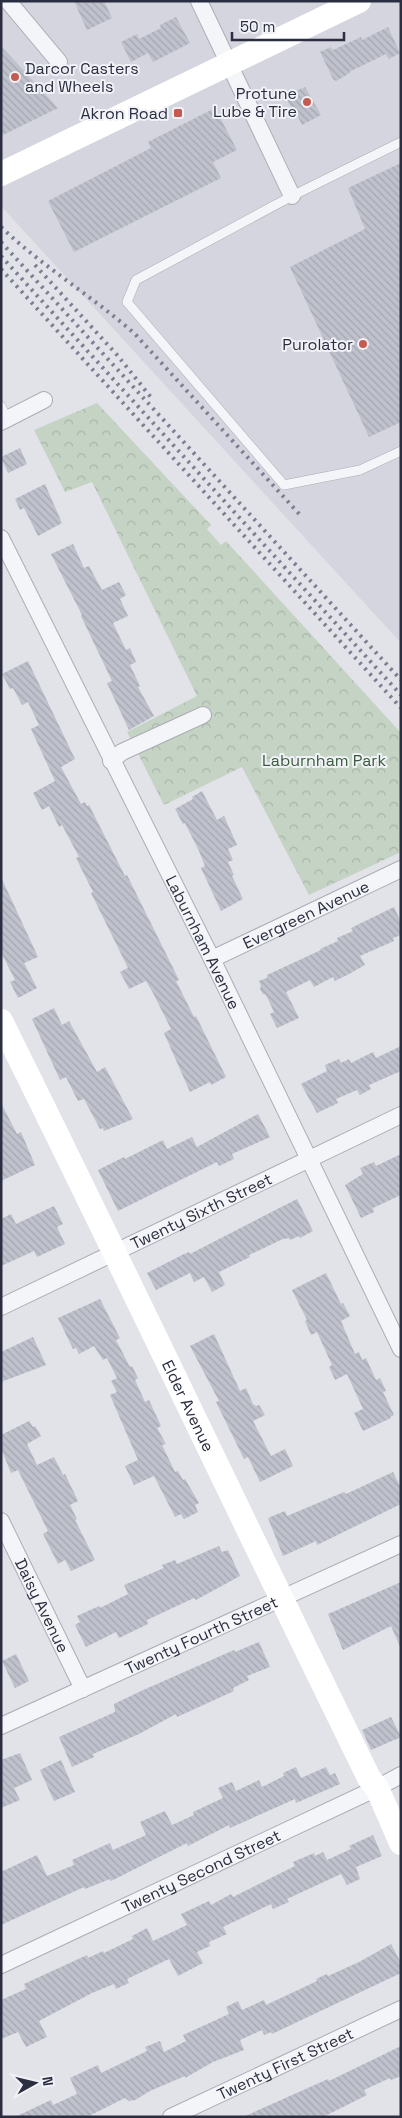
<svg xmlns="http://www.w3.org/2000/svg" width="402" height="2118" font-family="'Space Grotesk',sans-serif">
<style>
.built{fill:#d4d5de}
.forest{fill:url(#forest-crowns)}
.building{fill:url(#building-back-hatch)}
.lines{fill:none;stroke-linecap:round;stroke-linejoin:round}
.lane-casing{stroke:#abadb6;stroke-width:10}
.street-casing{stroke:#abadb6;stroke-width:18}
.lane{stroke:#f4f5f8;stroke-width:9}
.street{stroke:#f4f5f8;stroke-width:16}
.secondary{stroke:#fff;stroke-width:24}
.rail{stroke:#7c7f92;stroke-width:4;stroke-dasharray:2.5 5;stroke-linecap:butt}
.poi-dot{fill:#c55b50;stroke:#f1f2f7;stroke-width:2}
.labels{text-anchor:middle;stroke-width:4;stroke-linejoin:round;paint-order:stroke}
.poi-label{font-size:16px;fill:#2b2e40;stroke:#f1f2f7;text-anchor:end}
.park-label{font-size:16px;fill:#395b3b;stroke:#f1f2f7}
.street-label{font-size:16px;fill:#2b2e40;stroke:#f1f2f7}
</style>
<defs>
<pattern id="forest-crowns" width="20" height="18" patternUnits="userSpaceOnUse" patternTransform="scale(1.25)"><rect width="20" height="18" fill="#c4d3c4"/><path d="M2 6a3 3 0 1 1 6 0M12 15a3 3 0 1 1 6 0" fill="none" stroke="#a9b5a9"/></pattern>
<pattern id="building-back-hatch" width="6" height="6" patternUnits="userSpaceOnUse" patternTransform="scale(1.25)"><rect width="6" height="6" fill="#bfc1cc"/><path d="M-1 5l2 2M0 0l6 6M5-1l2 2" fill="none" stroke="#a4a6b0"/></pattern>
</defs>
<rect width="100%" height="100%" fill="#e2e3e9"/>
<!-- built -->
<path class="built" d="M1,1H401V643L1,206Z"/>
<!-- forest -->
<path class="forest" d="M97,403L211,525L207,529L221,545L226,541L401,733V852L309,895L242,767L164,805L127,732L197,696L92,482L65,492L34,430Z"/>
<!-- building -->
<path class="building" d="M74,1H104L112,18L87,30Z
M176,17L190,43L153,62L148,53L131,62L121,42L137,34L139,39L161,28L160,25Z
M388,27L400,53L389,59L386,54L349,72L350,73L336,81L333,79L320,52L331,47L333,50L361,37L362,40Z
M1,46L58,108L1,136Z
M305,87L321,115L302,125L293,106L291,107L285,96Z
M215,108L237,150L213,162L221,178L74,252L48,201L151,148L148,142Z
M401,163V422L369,437L290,267L365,229L348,188Z
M20,448L27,464L8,473L1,457Z
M45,484L62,523L38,536L24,508L20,510L15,499Z
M73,544L84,568L89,566L102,590L119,582L126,595L120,599L128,616L113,623L126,650L130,648L136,662L130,665L140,686L138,687L154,716L129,730L107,683L112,681L81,616L82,615L51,554Z
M28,661L75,759L61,767L81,804L85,802L87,806L89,805L125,876L127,875L179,980L176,981L194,1017L196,1016L226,1077L211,1085L210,1082L190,1092L164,1033L171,1029L153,993L146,981L129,989L120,972L128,968L91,893L93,892L76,858L79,857L62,825L59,827L49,806L42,810L33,793L55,781L31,729L39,725L28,702L22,705L13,688L10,689L2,674Z
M202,791L217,820L224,816L237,845L228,849L233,860L228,862L234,875L232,876L243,899L221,911L201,868L205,866L199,851L185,823L183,824L175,809L193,799L192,797Z
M1,877L38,957L24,963L37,988L18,998L10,982L15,980L1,952Z
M394,907L401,922V935L393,938L394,941L360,956L365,965L349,974L335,981L333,977L314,987L310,980L286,992L299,1018L277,1028L270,1014L274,1012L266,995L263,994L260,989L261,986L259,981L267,978V975L321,950L320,949L338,941L337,938L353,931L351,928Z
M54,1008L62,1025L69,1021L97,1072L105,1067L133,1119L104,1131L103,1128L100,1129L84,1099L78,1101L66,1077L60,1080L32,1019Z
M401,1046V1071L369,1085L371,1089L360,1095L357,1090L336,1099L338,1103L317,1113L301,1084L327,1071L325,1065L339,1059L341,1063L349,1059L351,1063L373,1052L376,1058Z
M1,1103L17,1134L21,1132L35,1165L1,1181Z
M258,1114L270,1137L232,1154L234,1159L219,1166L217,1162L118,1211L98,1170L124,1157L125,1159L163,1140L167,1149L192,1137L197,1147Z
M401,1154V1195L373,1208L374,1212L361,1218L345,1185L363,1174L360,1168L374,1162L376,1166Z
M297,1199L313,1231L300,1238L299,1236L290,1240L289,1238L283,1239L249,1255L250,1257L219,1272L225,1285L212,1292L204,1277L194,1282L190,1273L156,1290L147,1273L184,1254L189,1252L190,1254Z
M54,1206L63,1224L57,1227L65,1244L37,1257L34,1251L1,1266V1219L11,1214L16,1224Z
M326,1273L341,1304L343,1303L350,1316L341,1321L355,1354L359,1352L362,1360L366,1358L376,1380L380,1378L386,1391L383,1392L394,1415L390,1417L391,1418L363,1431L354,1413L363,1409L347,1374L335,1380L329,1367L332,1365L317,1332L311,1335L305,1321L307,1320L292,1290Z
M100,1299L120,1338L116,1340L130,1367L132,1366L138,1378L135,1380L145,1402L149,1400L161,1426L157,1428L166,1444L162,1445L175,1472L178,1471L183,1480L185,1479L199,1503L195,1505L198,1512L184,1519L181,1514L175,1517L154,1476L134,1485L125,1466L138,1460L110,1395L117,1392L111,1381L117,1378L107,1358L103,1360L94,1346L79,1354L76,1348L73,1349L58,1318Z
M214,1334L240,1391L246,1388L253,1404L256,1406L259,1405L265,1415L253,1421L271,1456L285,1449L293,1466L260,1482L248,1457L244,1459L216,1402L219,1401L190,1346Z
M33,1337L46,1365L1,1382V1352Z
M29,1421L33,1427L35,1426L41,1436L27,1444L37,1465L54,1457L63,1475L65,1474L78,1501L70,1505L77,1519L75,1520L95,1560L71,1571L65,1560L58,1564L43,1534L48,1531L18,1470L11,1473L1,1448V1435Z
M393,1472L401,1488V1504L317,1545L316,1541L283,1556L268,1518L285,1511L287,1516L344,1492L346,1494Z
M219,1546L222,1552L228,1550L240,1576L196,1600L194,1598L147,1620L148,1624L119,1638L116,1632L86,1647L75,1625L80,1622L77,1616L99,1606L100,1608L128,1594L124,1585L164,1568L162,1565L175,1560L177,1564Z
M401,1582V1649L391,1626L343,1650L328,1614Z
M259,1642L270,1667L247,1676L249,1680L233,1688L234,1691L177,1717L176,1714L139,1734L93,1754L94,1757L72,1767L59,1737L115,1712L114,1704L141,1691L234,1650L235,1652Z
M16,1654L29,1681L15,1688L2,1661Z
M391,1717L401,1737L371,1750L362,1730Z
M20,1753L32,1780L14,1788L20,1800L1,1808V1760Z
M61,1760L75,1792L54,1801L40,1770Z
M296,1767L301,1778L326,1767L330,1775L335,1773L340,1784L296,1803L295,1799L230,1828L229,1825L188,1846L187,1843L111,1881L110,1879L85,1889L84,1887L1,1925V1872L37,1855L47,1876L74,1865L72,1860L110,1843L113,1850L146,1835L140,1822L165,1811L172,1825L194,1815L193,1812L223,1798L218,1788L232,1782L236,1791L259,1780L262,1787L284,1776L283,1773Z
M373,1835L382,1856L356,1867L360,1879L347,1885L341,1874L287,1899L289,1902L273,1909L271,1904L223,1927L227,1934L209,1942L210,1946L197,1952L203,1963L178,1976L169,1959L127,1979L129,1983L116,1989L114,1984L92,1993L39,2021L47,2037L26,2047L18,2032L1,2039V2000L26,1989L24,1984L87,1955L88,1958L103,1951L104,1953L133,1939L132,1936L147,1928L153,1941L187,1925L181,1914L209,1901L211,1905L231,1894L233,1897L295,1866L293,1862L314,1853L315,1856L323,1852L327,1860L351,1849L349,1846Z
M391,1944L401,1963V1973L272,2034L271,2032L264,2035L262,2030L240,2040L244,2050L213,2062L185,2078V2076L150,2091L135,2100L129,2101L125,2098L87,2117H15L51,2100L53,2105L77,2094L70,2078L98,2065L101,2073L147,2051L145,2047L160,2041L164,2052L186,2041L183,2035L229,2014L226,2007L238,2001L242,2010L264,2000L266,2005L317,1981L316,1979L327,1974L328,1976L359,1962Z
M401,2046V2076L391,2080L390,2078L364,2090L367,2095L323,2117H243L328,2079L329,2081Z"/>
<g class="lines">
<!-- lane casing -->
<g class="lane-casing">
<path id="lane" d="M401,142L292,196L136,280L127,302L284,485L360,470L401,451
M1,406L7,419"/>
</g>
<!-- street casing -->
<g class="street-casing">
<g id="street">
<path d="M8,1L59,62"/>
<path d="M199,1L292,196"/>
<path d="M1,422L44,400"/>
<path id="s1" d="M1,538L212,959L401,1349"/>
<path d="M111,761L122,752L203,715"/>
<path id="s2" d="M212,959L401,869"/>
<path id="s3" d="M1,1307L401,1115"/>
<path id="s4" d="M1,1521L83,1689"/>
<path id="s5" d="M1,1726L401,1544"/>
<path id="s6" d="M1,1965L377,1788L401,1775"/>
<path id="s7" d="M171,2117L401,2009"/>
</g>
</g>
<!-- lane -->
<use href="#lane" class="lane"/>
<!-- street -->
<use href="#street" class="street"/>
<!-- secondary -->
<g class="secondary">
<path d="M1,174L359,1"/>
<path id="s8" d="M1,1021C126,1272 245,1526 369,1778L377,1788L401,1843"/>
</g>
<!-- rail -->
<path class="rail" d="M1,227C43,267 92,296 135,334L302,517
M1,242L401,680
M1,256L401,695
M35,265L118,356L153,400
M1,269L401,708"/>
</g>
<!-- markers -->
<g class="poi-dot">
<circle cx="15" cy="77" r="5"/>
<circle cx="307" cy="102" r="5"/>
<rect x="173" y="108" width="10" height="10" rx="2.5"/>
<circle cx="363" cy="344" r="5"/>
</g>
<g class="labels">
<!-- poi labels -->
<g class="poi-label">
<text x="25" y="74" text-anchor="start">Darcor Casters<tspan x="25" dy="18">and Wheels</tspan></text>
<text x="297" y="99">Protune<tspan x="297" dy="18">Lube &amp; Tire</tspan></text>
<text x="168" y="119">Akron Road</text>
<text x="353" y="350">Purolator</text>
</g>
<!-- park labels -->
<g class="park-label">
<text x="324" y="766">Laburnham Park</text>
</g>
<!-- street labels -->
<g class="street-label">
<text dy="6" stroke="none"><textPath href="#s2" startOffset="104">Evergreen Avenue</textPath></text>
<text dy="6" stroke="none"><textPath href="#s1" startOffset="452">Laburnham Avenue</textPath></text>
<text dy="6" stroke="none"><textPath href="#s3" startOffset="222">Twenty Sixth Street</textPath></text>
<text dy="6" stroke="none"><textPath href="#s8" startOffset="428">Elder Avenue</textPath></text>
<text dy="6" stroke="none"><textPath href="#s4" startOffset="94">Daisy Avenue</textPath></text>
<text dy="6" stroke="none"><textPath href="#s5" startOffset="220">Twenty Fourth Street</textPath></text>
<text dy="6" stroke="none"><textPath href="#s6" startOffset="221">Twenty Second Street</textPath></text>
<text dy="6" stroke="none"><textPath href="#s7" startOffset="126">Twenty First Street</textPath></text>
</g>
</g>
<!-- border -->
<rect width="402" height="2118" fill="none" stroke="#2b2e40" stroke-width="5"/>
<!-- north arrow -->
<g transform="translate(35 2083) rotate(82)" stroke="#f1f2f7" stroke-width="4" paint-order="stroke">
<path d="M0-4L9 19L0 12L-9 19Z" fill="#2b2e40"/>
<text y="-8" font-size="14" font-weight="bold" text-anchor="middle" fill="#2b2e40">N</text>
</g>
<!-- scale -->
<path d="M232 32v8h112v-8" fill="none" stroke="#2b2e40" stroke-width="2.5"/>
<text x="240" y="32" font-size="15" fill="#2b2e40" stroke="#f1f2f7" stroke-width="4" paint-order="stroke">50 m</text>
</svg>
